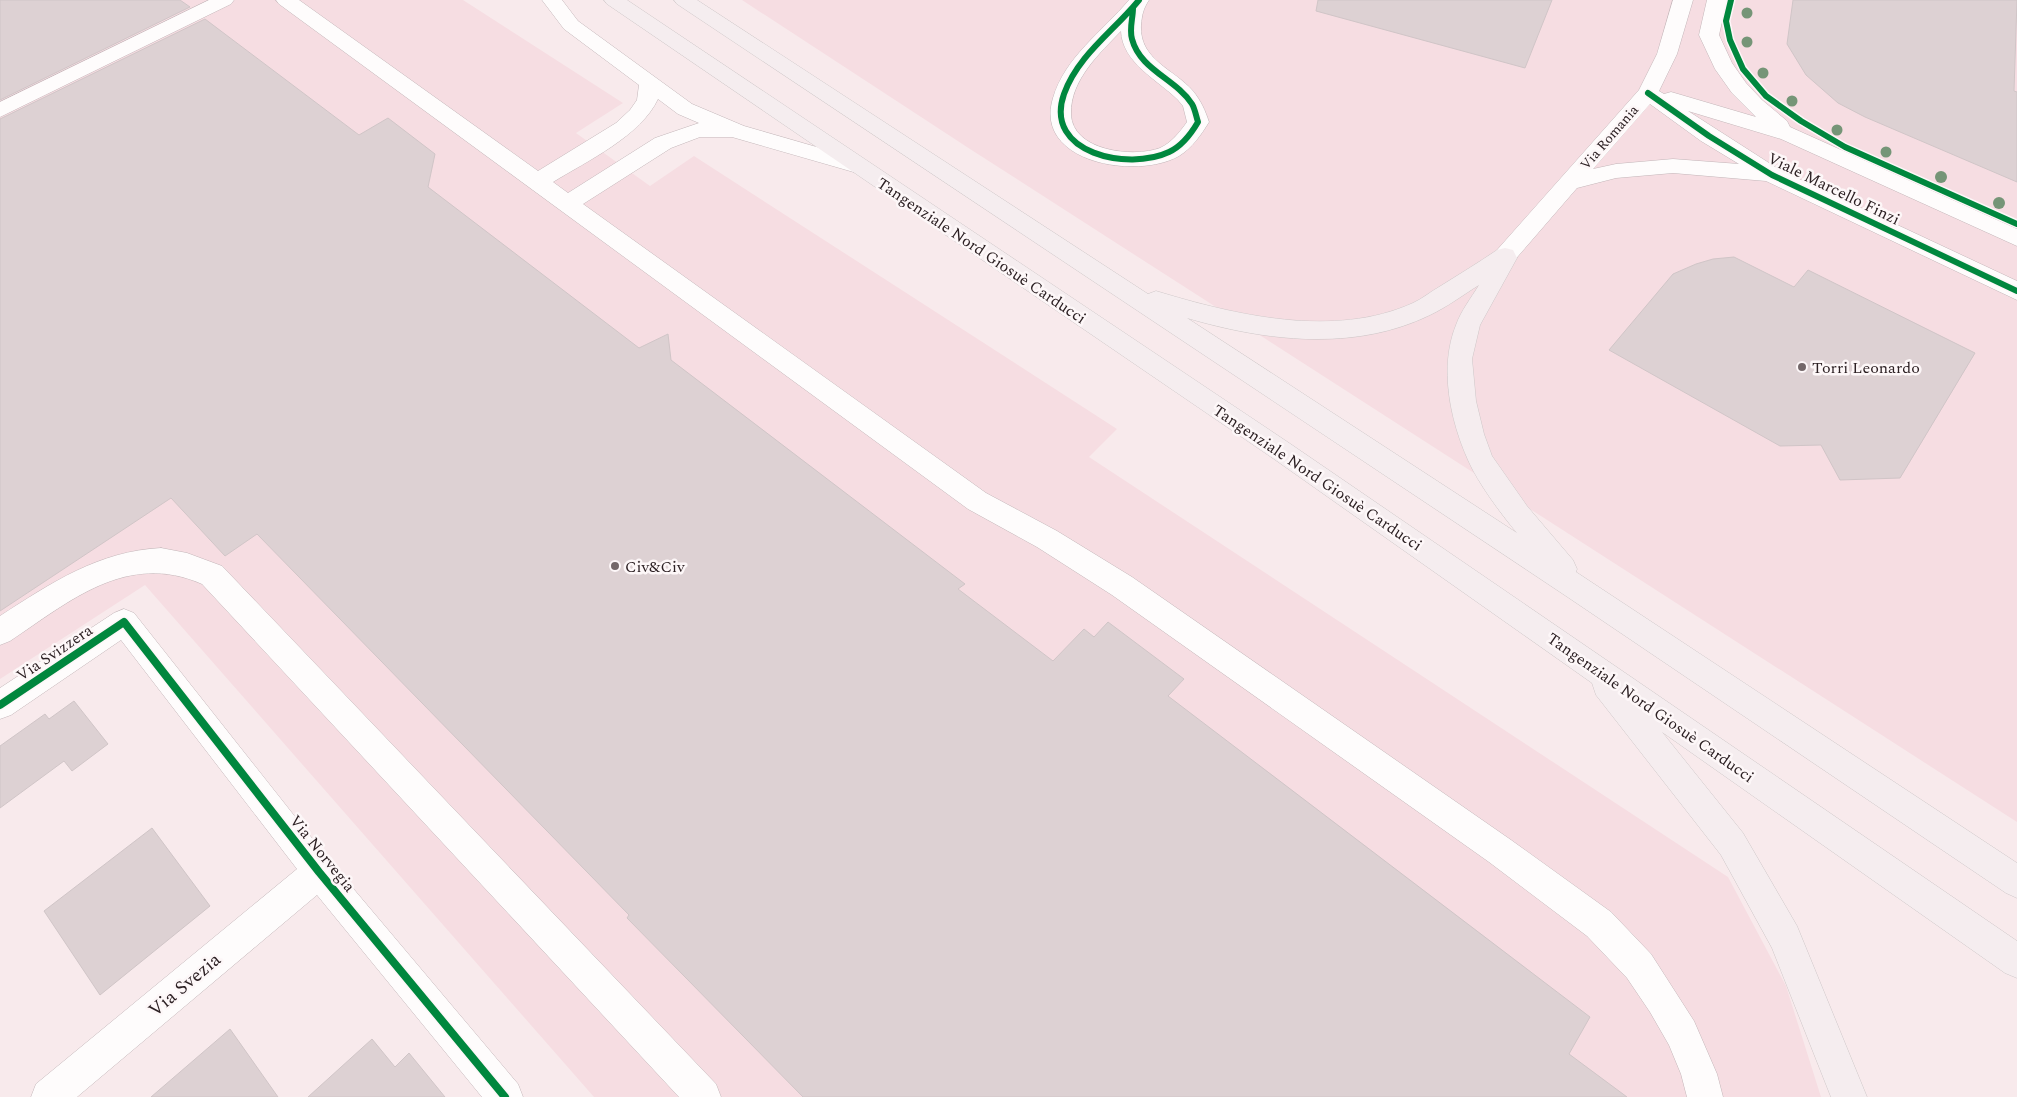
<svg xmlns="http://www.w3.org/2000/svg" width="2017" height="1097" font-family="Spectral,serif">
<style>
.built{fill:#f6dde2}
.building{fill:#ddd1d3;stroke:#d0c5c7}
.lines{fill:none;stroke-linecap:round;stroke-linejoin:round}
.minor-casing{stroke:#c3b6b9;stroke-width:1}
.highway-casing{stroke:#cec7c8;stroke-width:1}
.minor{fill:#fefcfc;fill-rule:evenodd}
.highway{fill:#f5edef;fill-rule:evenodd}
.cycleway-far1-casing{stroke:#fdf7f8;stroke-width:9}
.cycleway-casing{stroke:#fdf7f8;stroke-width:11}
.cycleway-far1{stroke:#00873e;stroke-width:6}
.cycleway{stroke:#00873e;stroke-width:8}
.tree{fill:#759577}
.poi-dot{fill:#736769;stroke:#fdf7f8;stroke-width:2}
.labels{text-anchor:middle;stroke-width:5;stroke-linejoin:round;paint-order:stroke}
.far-street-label{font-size:14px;fill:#2c2023;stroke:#fdf7f8}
.street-label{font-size:16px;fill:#2c2023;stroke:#fdf7f8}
.poi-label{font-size:16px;fill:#2c2023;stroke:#fdf7f8;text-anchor:start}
.near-street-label{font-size:19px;fill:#2c2023;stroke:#fdf7f8}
</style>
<rect width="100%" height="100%" fill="#f8eaec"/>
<!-- built -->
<path class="built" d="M0,0H463L623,103L576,133L650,186L694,156L1117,429L1089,457L1728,877L1786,986L1821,1097H594L145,585L0,679Z
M742,0H2017V822L970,149Z"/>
<!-- building -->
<path class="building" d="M0,0H180L190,7L0,100Z
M1318,0H1552L1525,68L1316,11Z
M1793,0H2017L2014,91L2017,92V182L1865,117L1838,103L1806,75L1787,44Z
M205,19L359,135L388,118L435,154L428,187L639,348L668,334L671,360L965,584L958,589L1053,661L1084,629L1094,637L1108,622L1184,679L1168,696L1590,1017L1569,1054L1627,1097H803L627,918L629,915L257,534L225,556L171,498L0,611V119Z
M1734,257L1794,287L1808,270L1975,353L1900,478L1840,480L1821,445L1780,446L1609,350L1673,274L1696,264L1713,259Z
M74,701L108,744L72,771L64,761L0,808V746L45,714L49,719Z
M152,828L210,906L100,995L44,911Z
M230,1029L278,1097H151Z
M372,1039L395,1067L409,1053L445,1097H308Z"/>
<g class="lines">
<!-- minor casing -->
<g class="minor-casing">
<path id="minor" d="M209,0H234L231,4L0,117V102Z
M276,0H299L538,171L616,123L630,110L637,100L639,85L564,29L542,0H562L578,21L692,104L744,126L865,161L868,166L865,171L857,173L732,137H700L671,148L583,204L986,493L1057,531L1132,577L1511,840L1611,912L1651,954L1694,1021L1717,1074L1723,1097H1687L1681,1074L1669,1045L1650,1012L1627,978L1587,936L1489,862L1112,595L1037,547L968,509L279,4ZM658,99L678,114L699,123L655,138L568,193L553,182C587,161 641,136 658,99Z
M1129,0H1149C1143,9 1142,15 1141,25C1139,60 1174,69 1193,91C1201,101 1205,110 1209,122C1201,135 1192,148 1179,156C1137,180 1033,163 1053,98C1065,57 1102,32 1129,0ZM1121,31C1122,63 1158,80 1178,100L1183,106L1187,122C1180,132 1171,143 1160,148C1133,158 1072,151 1071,114C1070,80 1100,53 1121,31Z
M1673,0H1693L1677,54L1659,91L1664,94L1671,92L1678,94L1756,117L1732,93L1715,69L1699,35L1707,0H1727L1719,35L1732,63L1746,83L1762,100L1787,121L1790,127L2017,229V246L1781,139L1688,111L1780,170L2017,281V300L1766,181L1673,173L1616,178L1577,188L1513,262L1505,264L1497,262L1493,256L1497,250L1639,90L1657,54ZM1650,104L1701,141L1739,164L1673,159L1616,164L1593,169Z
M161,548L187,553L222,566L716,1084L721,1097H679L202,584C127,551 70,601 10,641L0,645V616C51,583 99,551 161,548Z
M124,609L134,613L330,861L518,1084L523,1097H482L317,895L77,1097H31L36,1084L297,869L121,640L11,715L0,719V688L114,613Z"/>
</g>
<!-- highway casing -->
<g class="highway-casing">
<path id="highway" d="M604,0H627L1292,445L2017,941V978L2005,973L1662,732L1743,833L1797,926L1867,1097H1831L1772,948L1721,855L1596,695L1592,683L1274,459L607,4Z
M674,0H697L1148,294L1156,291C1235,315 1334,339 1413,303C1422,299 1430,292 1439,287C1458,275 1478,263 1497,250L1505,248L1513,250L1517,258L1480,325L1472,359L1476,401L1484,434L1492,456L1527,506L1573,560L1577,569L1576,572L2017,863V898L2006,893L1569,598L677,4ZM1479,285C1471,298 1461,311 1456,325C1439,367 1450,420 1468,460C1478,483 1501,514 1517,533L1187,318C1265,341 1354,352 1430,315C1447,307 1463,295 1479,285Z"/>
</g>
<!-- minor -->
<use href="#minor" class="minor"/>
<!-- highway -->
<use href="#highway" class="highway"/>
<!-- cycleway-far1 casing -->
<g class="cycleway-far1-casing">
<path id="cycleway-far1" d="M1731,0L1726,21L1730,40L1743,69L1766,96L1801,121L1845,147L2017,224
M1133,8C1133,18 1129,29 1132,39C1140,70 1176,79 1192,104C1195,109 1196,116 1198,122C1191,134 1182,146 1169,152C1129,171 1043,154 1064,94C1078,55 1114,31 1139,0
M1648,93L1709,136L1772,175L2017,291"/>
</g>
<!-- cycleway casing -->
<g class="cycleway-casing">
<path id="cycleway" d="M0,705L124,622L319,872L505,1097"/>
</g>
<!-- cycleway-far1 -->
<use href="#cycleway-far1" class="cycleway-far1"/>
<!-- cycleway -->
<use href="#cycleway" class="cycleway"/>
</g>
<!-- trees -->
<g class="tree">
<circle cx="1747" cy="13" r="5.5"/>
<circle cx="1747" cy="42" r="5.5"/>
<circle cx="1763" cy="73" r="5.5"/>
<circle cx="1792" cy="101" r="5.5"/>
<circle cx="1837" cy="130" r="5.5"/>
<circle cx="1886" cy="152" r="5.5"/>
<circle cx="1941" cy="177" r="6"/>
<circle cx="1999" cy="203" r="6"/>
</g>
<!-- markers -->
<g class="poi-dot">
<circle cx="1802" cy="367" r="5"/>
<circle cx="615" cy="566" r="5"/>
</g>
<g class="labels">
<!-- far-street labels -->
<g class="far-street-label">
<text transform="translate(1609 137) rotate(-49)" y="5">Via Romania</text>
</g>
<!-- street labels -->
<g class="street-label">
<text transform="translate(1834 188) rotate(26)" y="6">Viale Marcello Finzi</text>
<text transform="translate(982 250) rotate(34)" y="6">Tangenziale Nord Giosuè Carducci</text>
<text transform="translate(1318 477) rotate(34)" y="6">Tangenziale Nord Giosuè Carducci</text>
<text transform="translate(54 652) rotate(-34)" y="6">Via Svizzera</text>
<text transform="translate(1651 707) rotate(35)" y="6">Tangenziale Nord Giosuè Carducci</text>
<text transform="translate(323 853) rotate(51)" y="6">Via Norvegia</text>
</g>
<!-- poi labels -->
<g class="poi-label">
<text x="1812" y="373">Torri Leonardo</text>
<text x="625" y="572">Civ&amp;Civ</text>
</g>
<!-- near-street labels -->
<g class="near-street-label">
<text transform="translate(184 984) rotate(-40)" y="7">Via Svezia</text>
</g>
</g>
</svg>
